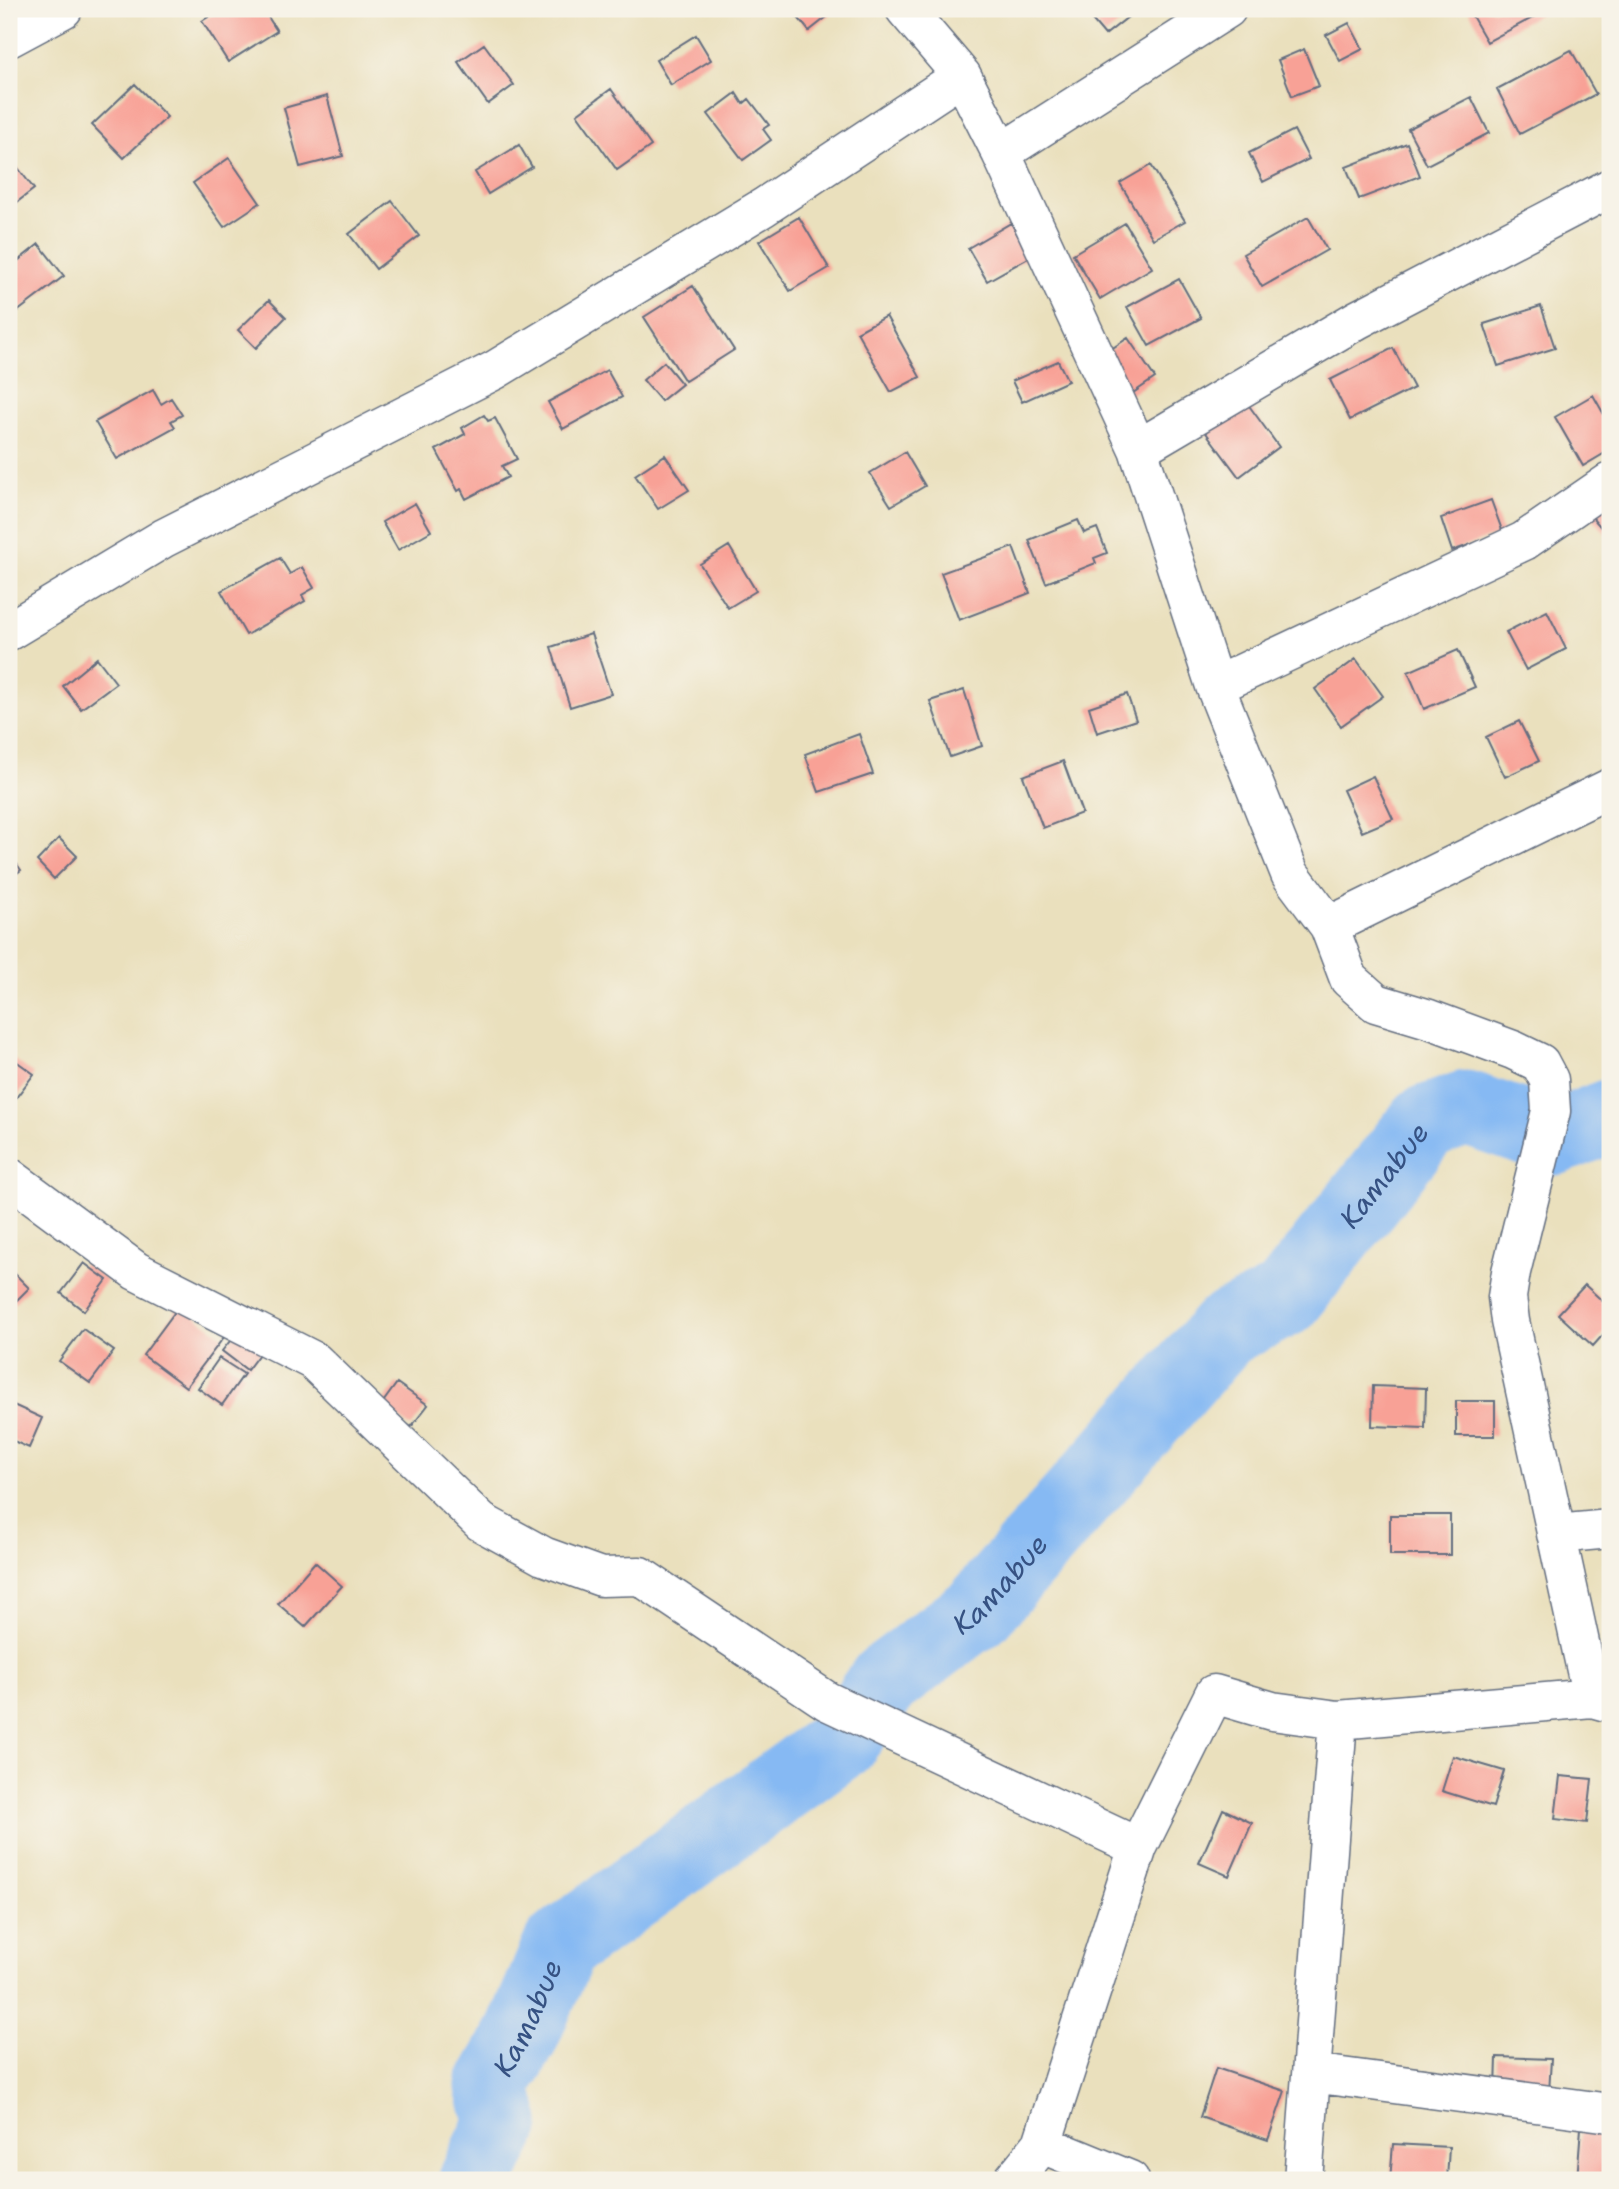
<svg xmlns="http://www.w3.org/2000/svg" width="1619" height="2189" font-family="'Shantell Sans',sans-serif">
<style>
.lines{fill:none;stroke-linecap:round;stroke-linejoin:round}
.river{stroke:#86b9f3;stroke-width:75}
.building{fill:#f8a196}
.street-casing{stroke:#636d7f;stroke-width:41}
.street{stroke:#fff;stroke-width:38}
.labels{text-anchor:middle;stroke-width:7;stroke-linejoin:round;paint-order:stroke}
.water-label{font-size:28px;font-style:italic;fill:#365283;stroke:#f7f3e8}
</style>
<rect width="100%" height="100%" fill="#f7f3e8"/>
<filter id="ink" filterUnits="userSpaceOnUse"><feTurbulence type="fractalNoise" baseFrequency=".0143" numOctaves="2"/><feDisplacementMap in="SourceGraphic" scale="14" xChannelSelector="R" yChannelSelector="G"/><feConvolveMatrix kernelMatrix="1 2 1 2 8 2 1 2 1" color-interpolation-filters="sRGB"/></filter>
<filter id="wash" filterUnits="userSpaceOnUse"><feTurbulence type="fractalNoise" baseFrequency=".00686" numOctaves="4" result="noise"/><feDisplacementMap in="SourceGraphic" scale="28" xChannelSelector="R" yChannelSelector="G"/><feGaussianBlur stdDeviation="1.57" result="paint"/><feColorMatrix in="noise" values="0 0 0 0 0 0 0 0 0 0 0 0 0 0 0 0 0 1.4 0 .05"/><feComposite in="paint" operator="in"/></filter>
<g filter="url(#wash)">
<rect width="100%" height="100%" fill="#eae0bd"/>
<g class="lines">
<!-- river -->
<path class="river" id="s1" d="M476,2180L503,2123L493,2086L522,2035L560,1946L841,1742L886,1680L978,1611L1225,1330L1286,1299L1425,1123L1466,1108L1555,1138L1610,1116"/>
</g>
<g id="blocks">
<!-- building -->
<path class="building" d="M221,9H263L277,31L228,62L202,21Z
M791,9H837L809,31Z
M1083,9H1130L1133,13L1105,35Z
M1468,9H1549L1487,42Z
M1349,23L1363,49L1340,61L1326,35Z
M696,35L711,60L671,85L656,60Z
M484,44L514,85L488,104L458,62Z
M1304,49L1319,86L1292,96L1278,60Z
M1571,50L1596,94L1520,134L1497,89Z
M135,84L167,117L124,158L92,125Z
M611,89L651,146L617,170L577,114Z
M736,93L743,104L749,99L769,125L763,129L771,140L743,160L708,114Z
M327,96L343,156L300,167L284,108Z
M1471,97L1489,133L1427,165L1408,129Z
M1294,130L1309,159L1263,182L1249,153Z
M1407,143L1420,176L1359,199L1346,167Z
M519,145L532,167L488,194L475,172Z
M9,156L34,189L12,206L9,202Z
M229,158L260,203L224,227L193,183Z
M1151,165L1185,221L1153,239L1120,183Z
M392,201L419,236L376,269L349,234Z
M799,217L829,268L790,291L759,241Z
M1308,217L1327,250L1262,287L1243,254Z
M1011,223L1030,257L987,281L968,248Z
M1125,223L1152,268L1100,299L1073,254Z
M39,244L64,276L9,318V268Z
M1179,279L1201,318L1149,346L1127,307Z
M693,286L734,350L685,381L644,317Z
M269,300L286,317L256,348L238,330Z
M1541,306L1555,348L1498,366L1484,324Z
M886,316L920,377L891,392L857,332Z
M1128,338L1155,378L1127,397L1099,357Z
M1393,348L1414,388L1350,420L1330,380Z
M1058,361L1068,381L1022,402L1012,381Z
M664,362L682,384L661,401L643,380Z
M607,370L622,397L563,429L548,402Z
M153,390L161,404L171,398L182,415L171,421L175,427L117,459L95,422Z
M1593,395L1610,425V450L1583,466L1555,417Z
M1242,396L1279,447L1239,477L1201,426Z
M484,415L488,421L495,418L517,459L502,466L508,477L466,499L461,489L458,491L436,450L465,434L462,428Z
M905,452L925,486L891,506L870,473Z
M665,455L689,490L658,509L635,475Z
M1610,491V538L1587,511Z
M1491,500L1503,533L1452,551L1441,518Z
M415,503L431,531L398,550L382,522Z
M1078,520L1084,533L1097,528L1107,553L1094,558L1096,563L1046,583L1029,540Z
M729,546L756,591L728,608L700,564Z
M1013,547L1030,593L959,620L941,573Z
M280,558L290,574L302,567L314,588L302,595L305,601L246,635L221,591Z
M1547,611L1566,649L1526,670L1506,632Z
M591,634L611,694L570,707L551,647Z
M1458,650L1475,687L1424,709L1408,672Z
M97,658L116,683L81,709L63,686Z
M1356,659L1383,696L1341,726L1315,689Z
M964,690L982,746L950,757L930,701Z
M1127,694L1136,720L1097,733L1089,707Z
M1519,721L1539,761L1505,777L1486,737Z
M859,734L873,774L819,792L805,754Z
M1063,761L1082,813L1043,828L1023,776Z
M1373,776L1393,819L1362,832L1343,790Z
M59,838L77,856L54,879L37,861Z
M9,853L21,870L9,879Z
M9,1056L34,1074L9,1107Z
M84,1263L107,1280L84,1311L61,1293Z
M12,1271L29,1288L9,1308V1274Z
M1585,1285L1610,1308V1327L1593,1346L1558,1314Z
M180,1305L224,1337L186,1387L143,1355Z
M83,1329L114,1351L90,1383L59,1361Z
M238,1331L262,1350L247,1370L222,1351Z
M219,1358L244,1374L222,1405L198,1388Z
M397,1383L428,1405L411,1427L381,1405Z
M1373,1386L1426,1388L1425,1428L1372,1426Z
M1456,1401H1495V1436H1456Z
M9,1403L42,1418L29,1448L9,1439Z
M1390,1515H1450V1555H1390Z
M315,1562L342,1586L305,1627L278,1604Z
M1453,1756L1504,1771L1493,1807L1442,1791Z
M1560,1776L1592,1779L1587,1823L1555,1819Z
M1608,1781H1610V1812L1607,1811Z
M1223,1809L1252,1823L1229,1876L1199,1863Z
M1497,2057L1551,2059L1549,2093L1496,2091Z
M1216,2068L1285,2091L1268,2140L1200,2117Z
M1581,2128L1610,2130V2180H1577Z
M1393,2144L1449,2147L1447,2180H1390Z"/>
</g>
</g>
<g filter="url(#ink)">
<use href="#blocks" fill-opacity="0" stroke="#636d7f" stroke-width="2"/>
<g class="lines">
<!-- street casing -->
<g class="street-casing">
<path id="street" d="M9,38L63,9
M962,76L1001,153L1138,449L1215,686L1290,874L1329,926L1349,979L1376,1003L1429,1019L1513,1050L1540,1063L1549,1080L1551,1111L1511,1272L1507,1297L1510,1321L1592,1698
M1001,153L1227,9
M1138,449L1357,320L1610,188
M9,631L164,538L495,370L764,207L962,76L905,9
M1215,686L1524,541L1610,482
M1329,926L1610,788
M9,1177L136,1271L314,1361L481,1522L543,1556L601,1577L640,1576L827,1701L1138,1847L1214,1694L1272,1711L1338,1720L1592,1698L1610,1703
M1556,1534L1610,1529
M1312,2073L1610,2113
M1042,2144L1130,2180
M1013,2180L1042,2144L1138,1847
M1303,2180L1338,1720"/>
</g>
<!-- street -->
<use href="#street" class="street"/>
</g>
</g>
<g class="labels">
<!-- water labels -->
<g class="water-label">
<text dy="10" stroke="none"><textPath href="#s1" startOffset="1396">Kamabue</textPath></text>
<text dy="10" stroke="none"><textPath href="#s1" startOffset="830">Kamabue</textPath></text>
<text dy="10" stroke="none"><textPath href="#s1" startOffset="178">Kamabue</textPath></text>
</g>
</g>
<!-- margin -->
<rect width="1619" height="2189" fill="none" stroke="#f7f3e8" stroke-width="35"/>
</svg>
